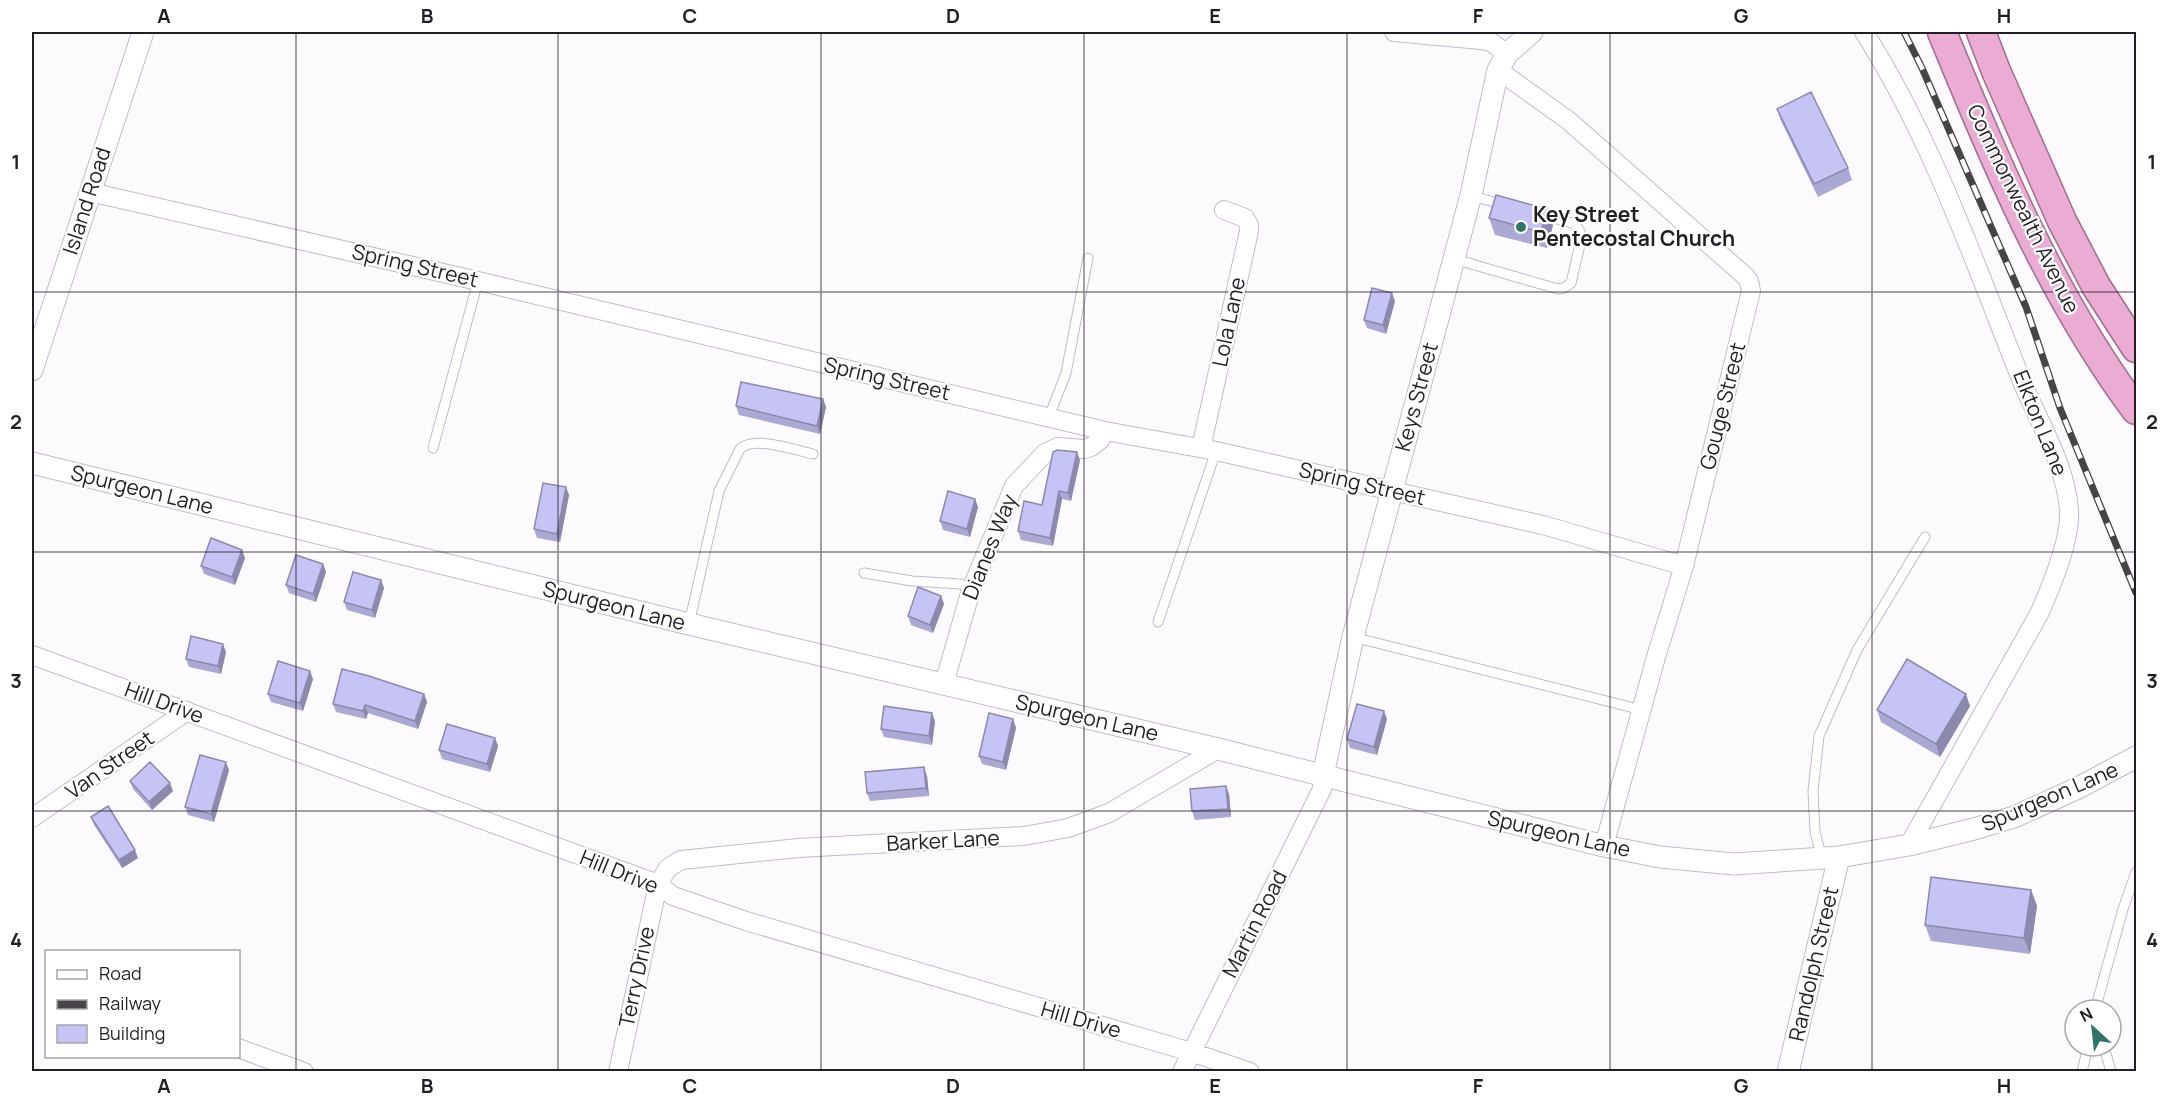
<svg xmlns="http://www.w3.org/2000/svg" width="2168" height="1103" font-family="Manrope,sans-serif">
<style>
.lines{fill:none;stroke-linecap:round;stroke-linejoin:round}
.service-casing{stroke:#c5b9cc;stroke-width:11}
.minor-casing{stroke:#c5b9cc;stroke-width:20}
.tertiary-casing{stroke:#c5b9cc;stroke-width:23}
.trunk-casing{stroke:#a06d8f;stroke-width:31}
.service{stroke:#fff;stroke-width:9}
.minor{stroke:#fff;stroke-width:18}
.tertiary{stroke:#fff;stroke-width:21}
.trunk{stroke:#eaacd3;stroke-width:28}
.rail-casing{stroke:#474349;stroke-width:7}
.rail{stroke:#fff;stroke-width:4.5;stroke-dasharray:14;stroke-linecap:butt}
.wall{fill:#aaa9d3}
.shaded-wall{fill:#8b89ac}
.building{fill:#c6c4f5;stroke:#8b89ac;stroke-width:1.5}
.grid{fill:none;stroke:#221e25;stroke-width:1.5;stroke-opacity:0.55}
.poi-dot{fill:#317568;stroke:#fff;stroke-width:2}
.labels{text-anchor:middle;stroke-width:4.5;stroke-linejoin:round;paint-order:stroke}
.street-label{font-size:21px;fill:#221e25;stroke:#fff}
.poi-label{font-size:21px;font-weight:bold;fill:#221e25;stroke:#fff;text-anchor:start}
.neatline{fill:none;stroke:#221e25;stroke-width:2}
.grid-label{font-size:20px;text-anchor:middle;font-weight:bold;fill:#221e25}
</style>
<rect width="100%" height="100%" fill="#fdfafe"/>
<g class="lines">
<!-- service casing -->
<g class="service-casing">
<path id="service" d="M1472,196L1505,205
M1454,259L1558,289L1564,288L1571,283L1582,236L1578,228L1572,223L1538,214
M1049,417L1066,373L1088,258
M433,448L478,281
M864,573L912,581L961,584L971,590
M1158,622L1216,451
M689,624L719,491L740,449C753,435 795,450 813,454
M1353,637L1642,710
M1822,859L1815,832L1813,791L1819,736L1857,650L1925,537
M2095,1010L2123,909L2136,872
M2104,1046L2111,1072
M2082,1072L2088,1046"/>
</g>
<!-- minor casing -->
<g class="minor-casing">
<path id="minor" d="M1394,32L1481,40L1491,42L1507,54
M1864,32C1932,139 1974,261 2021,379C2038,421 2066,465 2069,510C2071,540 2051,587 2039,614L1909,845
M1498,70L1569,121L1745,276L1749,281L1751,291L1684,566L1656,657L1604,846
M90,192L478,281L1105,431L1216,451L1543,525L1684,566
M1201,448L1249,231V225L1245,218L1224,210
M32,655L658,884L673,896L746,921L1191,1052L1250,1072
M944,684L971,590L1014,486L1045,453L1058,447L1084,449L1091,447L1100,440L1105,431
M32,818L187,711
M238,1048L304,1072
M618,1072L658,884L668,868L681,860L798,848L1024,836L1068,828L1109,813L1218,749
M1182,1072L1322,789L1323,775"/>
</g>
<!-- tertiary casing -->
<g class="tertiary-casing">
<path id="tertiary" d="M32,370L143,32
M32,463L689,624L1218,749L1604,846L1660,857L1734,864L1839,857L1909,845L1974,829L2014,817L2078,788L2136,757
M1323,775L1353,637L1471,195L1498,70L1507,54L1532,32
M1788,1072L1839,857"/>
</g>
<!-- trunk casing -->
<g class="trunk-casing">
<path id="trunk" d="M1942,32C1996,163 2051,296 2136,410
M1981,32L1996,71L2062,221L2096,286L2136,348"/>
</g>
<!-- service -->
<use href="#service" class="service"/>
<!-- minor -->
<use href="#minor" class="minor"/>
<!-- tertiary -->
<use href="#tertiary" class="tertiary"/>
<!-- trunk -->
<use href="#trunk" class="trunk"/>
<!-- rail casing -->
<g class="rail-casing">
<path id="rail" d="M1904,32L1922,68L2026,307L2060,408L2136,593"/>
</g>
<!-- rail -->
<use href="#rail" class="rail"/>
</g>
<!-- wall -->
<path class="wall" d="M1777,109L1848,168L1852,180L1818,197L1781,121Z
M1489,218L1553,225L1547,248L1495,235Z
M1395,301L1386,334L1367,328L1364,320Z
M823,399L826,407L820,434L739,415L736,406Z
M1080,460L1071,501L1062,499L1053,546L1021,540L1018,531Z
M566,487L569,495L560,542L537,538L534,529Z
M975,499L978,507L970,537L943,530L940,521Z
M245,558L235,585L204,574L201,566Z
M323,564L326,572L316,602L289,593L286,585Z
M381,580L384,588L375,618L347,610L344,602Z
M941,596L944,604L933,633L911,625L908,616Z
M226,652L221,674L189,667L186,659Z
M313,679L303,711L271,702L268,694Z
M424,694L427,702L418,729L368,713L366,719L336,712L333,704Z
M1970,706L1940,757L1881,722L1877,710Z
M1013,719L1016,728L1006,770L982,764L979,756Z
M1387,719L1377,755L1350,748L1347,739Z
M935,721L932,745L884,737L881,729Z
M495,738L498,746L490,772L442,759L439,750Z
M229,770L214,822L188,815L185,807Z
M927,776L929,796L870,801L867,793Z
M130,781L173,791L152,810L133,789Z
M1229,794L1231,817L1195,820L1192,811Z
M91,817L138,858L122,868L94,825Z
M2031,890L2037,906L2030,954L1931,941L1925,925Z"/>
<!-- shaded-wall -->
<path class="shaded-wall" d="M1547,209L1553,225L1547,248L1541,232Z
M1392,293L1395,301L1386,334L1383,325Z
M823,399L826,407L820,434L817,426Z
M1077,452L1080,460L1071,501L1068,493Z
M566,487L569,495L560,542L557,534Z
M1059,491L1062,499L1053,546L1050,538Z
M975,499L978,507L970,537L967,529Z
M242,550L245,558L235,585L232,577Z
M323,564L326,572L316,602L313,594Z
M381,580L384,588L375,618L372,610Z
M941,596L944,604L933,633L930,625Z
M223,644L226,652L221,674L218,666Z
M310,671L313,679L303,711L300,703Z
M424,694L427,702L418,729L415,721Z
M1966,694L1970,706L1940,757L1936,744Z
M365,705L368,713L366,719L363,711Z
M1384,711L1387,719L1377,755L1374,747Z
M932,713L935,721L932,745L929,736Z
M1013,719L1016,728L1006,770L1003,762Z
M495,738L498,746L490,772L487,764Z
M226,762L229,770L214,822L211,814Z
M924,767L927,776L929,796L926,788Z
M170,783L173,791L152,810L149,802Z
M1226,786L1229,794L1231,817L1228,809Z
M135,850L138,858L122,868L119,860Z
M2031,890L2037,906L2030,954L2024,938Z"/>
<!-- building -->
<path class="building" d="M1811,92L1848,168L1814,184L1777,109Z
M1496,195L1547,209L1541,232L1489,218Z
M1372,288L1392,293L1383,325L1364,320Z
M741,382L823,399L817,426L736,406Z
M1057,450L1077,452L1068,493L1059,491L1050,538L1018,531L1024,501L1042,505L1053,452Z
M543,483L566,487L557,534L534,529Z
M948,491L975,499L967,529L940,521Z
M211,538L242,550L232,577L201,566Z
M296,555L323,564L313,594L286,585Z
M353,572L381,580L372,610L344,602Z
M918,587L941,596L930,625L908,616Z
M191,636L223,644L218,666L186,659Z
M1907,659L1966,694L1936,744L1877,710Z
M278,661L310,671L300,703L268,694Z
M342,669L369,676L424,694L415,721L365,705L363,711L333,704Z
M1357,704L1384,711L1374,747L1347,739Z
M884,706L932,713L929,736L881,729Z
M989,713L1013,719L1003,762L979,756Z
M447,724L495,738L487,764L439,750Z
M200,755L226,762L211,814L185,807Z
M150,762L170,783L149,802L130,781Z
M924,767L926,788L867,793L865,772Z
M1226,786L1228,809L1192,811L1190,789Z
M108,806L135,850L119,860L91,817Z
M1931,877L2031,890L2024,938L1925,925Z"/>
<!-- grid -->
<path class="grid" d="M296,32V1072M558,32V1072M821,32V1072M1084,32V1072M1347,32V1072M1610,32V1072M1872,32V1072M32,292H2136M32,552H2136M32,811H2136"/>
<!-- markers -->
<circle class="poi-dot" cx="1521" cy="227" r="6"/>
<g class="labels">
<!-- street labels -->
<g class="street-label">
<text transform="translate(87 201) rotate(-72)" y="7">Island Road</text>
<text transform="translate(2023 209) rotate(64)" y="7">Commonwealth Avenue</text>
<text transform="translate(415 266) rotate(13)" y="7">Spring Street</text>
<text transform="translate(1229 322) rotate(-78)" y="7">Lola Lane</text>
<text transform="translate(887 379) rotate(13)" y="7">Spring Street</text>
<text transform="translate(1417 397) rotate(-75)" y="7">Keys Street</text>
<text transform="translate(1723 406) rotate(-76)" y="7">Gouge Street</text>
<text transform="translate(2040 423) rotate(68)" y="7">Elkton Lane</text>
<text transform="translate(1362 484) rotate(13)" y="7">Spring Street</text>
<text transform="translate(142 490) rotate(14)" y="7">Spurgeon Lane</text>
<text transform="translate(990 547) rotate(-68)" y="7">Dianes Way</text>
<text transform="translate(614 606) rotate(14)" y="7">Spurgeon Lane</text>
<text transform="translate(164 703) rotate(20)" y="7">Hill Drive</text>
<text transform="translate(1087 718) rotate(13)" y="7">Spurgeon Lane</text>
<text transform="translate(110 765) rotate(-35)" y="7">Van Street</text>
<text transform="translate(2050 797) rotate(-23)" y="7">Spurgeon Lane</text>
<text transform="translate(1559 834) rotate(13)" y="7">Spurgeon Lane</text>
<text transform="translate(943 841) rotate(-3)" y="7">Barker Lane</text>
<text transform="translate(619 872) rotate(22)" y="7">Hill Drive</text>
<text transform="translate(1255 924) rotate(-63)" y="7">Martin Road</text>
<text transform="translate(1814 964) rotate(-77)" y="7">Randolph Street</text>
<text transform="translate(637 977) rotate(-78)" y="7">Terry Drive</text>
<text transform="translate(1081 1020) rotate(16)" y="7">Hill Drive</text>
</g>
<!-- poi labels -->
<g class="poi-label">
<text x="1533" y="222">Key Street<tspan x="1533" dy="24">Pentecostal Church</tspan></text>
</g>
</g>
<!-- border -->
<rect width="2168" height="1103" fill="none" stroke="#ffffff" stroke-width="66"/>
<!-- legend -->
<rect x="45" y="950" width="195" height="108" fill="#ffffff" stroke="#a7a5a8" stroke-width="1.5"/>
<rect x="57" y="970" width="30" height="9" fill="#ffffff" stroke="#a7a5a8" stroke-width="1.5"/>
<text x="99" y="980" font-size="18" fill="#221e25">Road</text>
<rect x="57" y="1000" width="30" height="9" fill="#474349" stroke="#a7a5a8" stroke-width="1.5"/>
<text x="99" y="1010" font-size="18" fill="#221e25">Railway</text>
<rect x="57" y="1025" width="30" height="18" fill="#c6c4f5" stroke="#a7a5a8" stroke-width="1.5"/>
<text x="99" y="1040" font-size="18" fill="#221e25">Building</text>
<!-- north arrow -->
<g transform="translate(2093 1028) rotate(333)"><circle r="28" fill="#ffffff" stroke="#a7a5a8" stroke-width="1.5"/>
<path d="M0-4.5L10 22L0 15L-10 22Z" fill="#317568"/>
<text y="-9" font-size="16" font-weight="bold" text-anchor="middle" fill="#221e25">N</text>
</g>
<rect x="33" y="33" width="2102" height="1037" class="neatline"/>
<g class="grid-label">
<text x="164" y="23">A</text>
<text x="427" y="23">B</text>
<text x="690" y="23">C</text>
<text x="953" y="23">D</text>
<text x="1215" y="23">E</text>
<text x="1478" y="23">F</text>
<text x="1741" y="23">G</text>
<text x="2004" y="23">H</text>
<text x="16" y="169">1</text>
<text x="2152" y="169">1</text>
<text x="16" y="429">2</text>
<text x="2152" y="429">2</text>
<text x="16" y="688">3</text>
<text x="2152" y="688">3</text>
<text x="16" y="947">4</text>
<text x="2152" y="947">4</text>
<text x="164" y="1093">A</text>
<text x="427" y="1093">B</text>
<text x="690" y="1093">C</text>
<text x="953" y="1093">D</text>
<text x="1215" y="1093">E</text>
<text x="1478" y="1093">F</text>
<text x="1741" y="1093">G</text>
<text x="2004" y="1093">H</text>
</g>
</svg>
